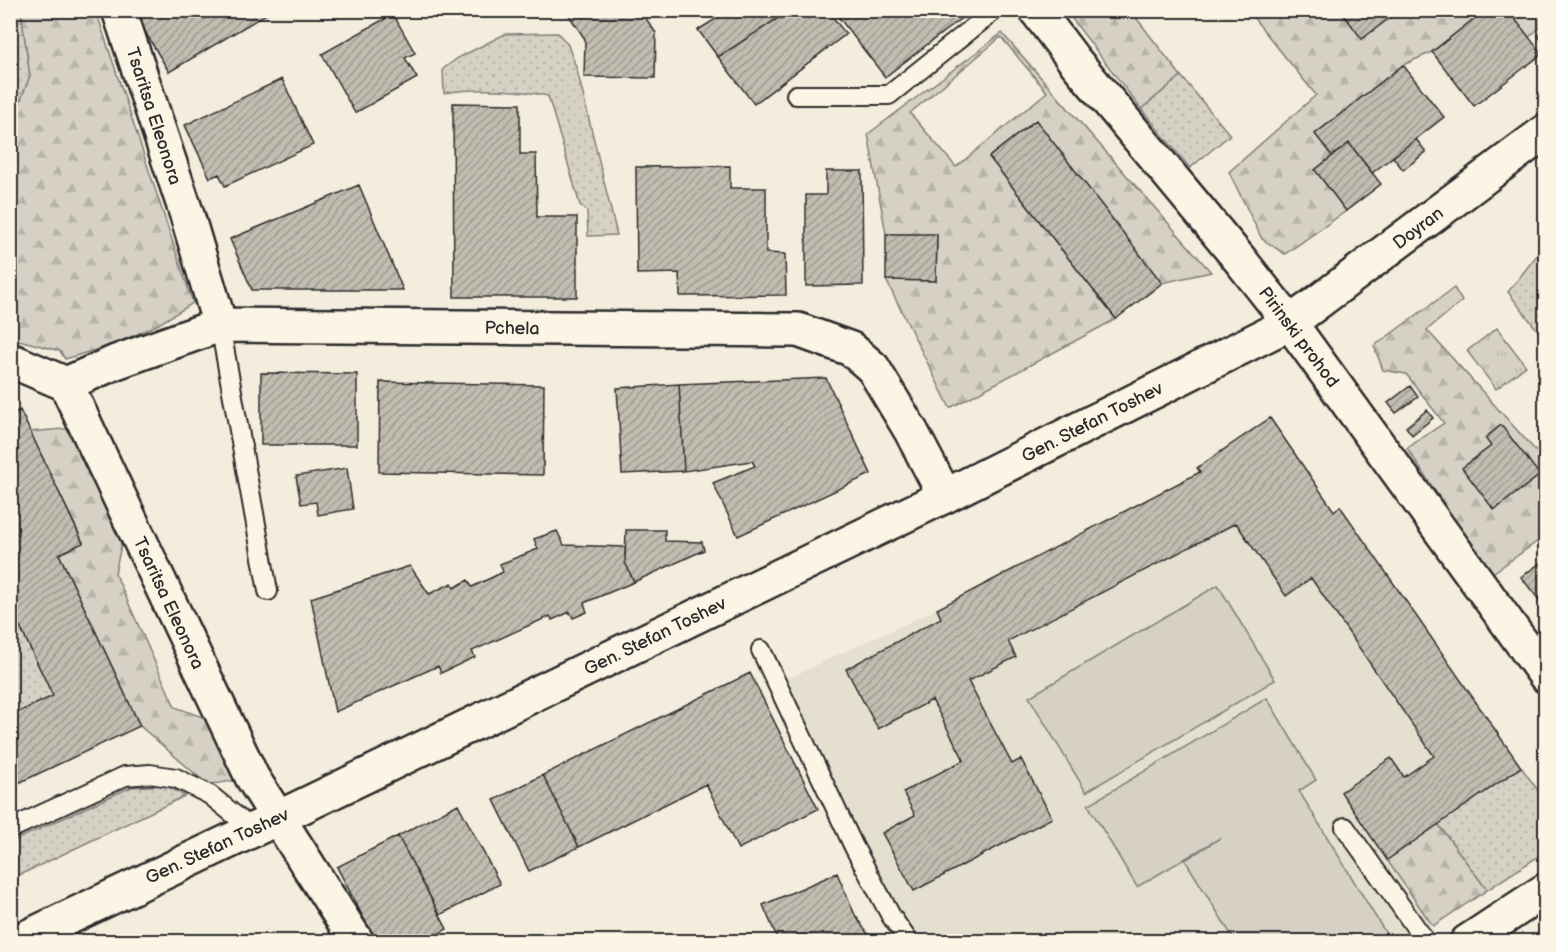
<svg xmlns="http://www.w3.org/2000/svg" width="1556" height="952" font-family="'Balsamiq Sans',sans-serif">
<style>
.built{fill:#e5dfd0}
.grass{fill:url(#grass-dots);stroke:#807e78;stroke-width:1.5}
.forest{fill:url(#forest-firs);stroke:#807e78;stroke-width:1.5;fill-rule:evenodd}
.park{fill:url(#park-tufts);stroke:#807e78;stroke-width:1.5}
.pitch{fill:#d6d1c4;stroke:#807e78;stroke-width:1.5}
.building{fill:url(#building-hatch);stroke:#2b2b2b;stroke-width:1.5}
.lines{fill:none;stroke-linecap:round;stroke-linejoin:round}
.lane-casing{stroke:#2b2b2b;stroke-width:22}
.street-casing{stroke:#2b2b2b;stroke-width:38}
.secondary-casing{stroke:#2b2b2b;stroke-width:38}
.lane{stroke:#fcf5e5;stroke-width:18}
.street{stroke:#fcf5e5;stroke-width:33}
.secondary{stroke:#fcf5e5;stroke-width:33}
.labels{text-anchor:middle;stroke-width:4.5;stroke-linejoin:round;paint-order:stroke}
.street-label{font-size:18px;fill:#2b2b2b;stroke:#fcf5e5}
</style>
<defs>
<pattern id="grass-dots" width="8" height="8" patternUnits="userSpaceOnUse" patternTransform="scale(1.5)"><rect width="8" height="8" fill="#d6d1c4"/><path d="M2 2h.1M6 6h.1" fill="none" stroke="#b8b4a9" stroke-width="1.8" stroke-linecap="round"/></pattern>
<pattern id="forest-firs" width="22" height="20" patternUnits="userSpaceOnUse" patternTransform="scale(1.5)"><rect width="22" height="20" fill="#d6d1c4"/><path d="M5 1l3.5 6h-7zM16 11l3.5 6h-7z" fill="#b8b4a9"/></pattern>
<pattern id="park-tufts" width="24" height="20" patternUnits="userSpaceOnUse" patternTransform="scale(1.5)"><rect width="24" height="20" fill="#d6d1c4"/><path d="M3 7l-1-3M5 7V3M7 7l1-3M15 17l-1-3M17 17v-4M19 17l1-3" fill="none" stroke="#b8b4a9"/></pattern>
<pattern id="building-hatch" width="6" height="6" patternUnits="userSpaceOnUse" patternTransform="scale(1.5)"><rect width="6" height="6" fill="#c2bdb1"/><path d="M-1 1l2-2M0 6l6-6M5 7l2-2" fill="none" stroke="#9e9a90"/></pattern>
</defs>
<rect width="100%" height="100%" fill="#f4edde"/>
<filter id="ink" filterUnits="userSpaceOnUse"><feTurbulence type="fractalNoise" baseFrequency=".0167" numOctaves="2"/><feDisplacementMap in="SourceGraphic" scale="12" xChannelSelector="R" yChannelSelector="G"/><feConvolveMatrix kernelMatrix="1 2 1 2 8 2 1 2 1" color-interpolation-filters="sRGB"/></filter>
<g filter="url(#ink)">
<!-- built -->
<path class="built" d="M1270,418L1334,510L1340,506L1521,767L1545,800V852L1410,941H920L900,915L786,679L937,609L1200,473L1197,468Z"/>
<!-- grass -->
<path class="grass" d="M11,10L21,11L30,76L11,125Z
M558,33L568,45L577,70L617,235L588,236L587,211L580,205L548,96C519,89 474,88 444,93L443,69L458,58L505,34Z
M1181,76L1230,135L1190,168L1141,109Z
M1545,245V340L1508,292Z
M10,606L53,696L10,716Z
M1521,767L1545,800V852L1487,890L1438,824Z
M165,785L185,796L11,879V842L131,787Z"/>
<!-- forest -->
<path class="forest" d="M21,11H96L193,303L157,325L115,344L65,359L60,351L11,338V125L30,76Z
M1066,11H1131L1181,76L1141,109Z
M1248,11H1485L1432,52L1403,65L1315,134L1332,156L1315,170L1346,211L1285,254L1262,239L1229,172L1316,95Z
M1508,11H1545V23L1529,37Z
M1002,33L1211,272L1162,283L1035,121L989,157L1116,319L950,408L886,280L936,281L937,235L886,234L868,134ZM1001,37L1047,92L956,167L910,113Z
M1454,288L1462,301L1427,330L1535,450L1545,467V527L1541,539L1490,575L1407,448L1444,423L1406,374L1383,370L1374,346Z
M74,428L124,532L115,573L175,707L213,721L243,779L220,783L207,784L140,726L59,554L83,542L30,432Z
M1438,824L1487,890L1433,926L1387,860Z"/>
<!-- park -->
<path class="park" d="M1497,328L1526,366L1496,389L1467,351Z"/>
<!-- pitch -->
<path class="pitch" d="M1218,585L1275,680L1086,792L1029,697Z
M1267,698L1316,780L1299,791L1388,937L1380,941H1235L1185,860L1220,838L1137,887L1088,805Z"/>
<!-- building -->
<path class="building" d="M132,10H273L169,72Z
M574,10H640L656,33L655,78L584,77L585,39L568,14Z
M730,10H791L718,57L698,30Z
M791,10H827L846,34L754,104L718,57Z
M833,10H960L964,16L885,77Z
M1340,10H1400L1362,39Z
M1485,10H1508L1542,54L1474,106L1432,52Z
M393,14L415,53L405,58L417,78L355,113L322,54Z
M1546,30V46L1538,36Z
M1403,65L1444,117L1372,173L1349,143L1332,156L1315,134Z
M282,79L313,145L225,186L219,174L210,178L185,125Z
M453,103L520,104V154H536L537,217H577V297H454Z
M1036,120L1162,283L1116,319L989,157Z
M1416,139L1426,152L1403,170L1393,157Z
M1349,143L1381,184L1346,211L1315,170Z
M730,166V188H766V253L785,254L786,295L680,296L679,273L637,274L636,167Z
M826,171H862L863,285L806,286V195H826Z
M359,185L403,290H252L230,239Z
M886,234H937L936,281L886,280Z
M261,373L357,374V445H261Z
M826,378L871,474L738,536L713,483L755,466L752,461L684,471L679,384Z
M380,382L544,385L543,475L379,472Z
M679,384L684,471L622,474L617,388Z
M1410,386L1418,397L1396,413L1388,403Z
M20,410L83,543L59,554L140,726L10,787V716L53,696L10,606V415Z
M1427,410L1433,418L1412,435L1406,427Z
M1270,418L1334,511L1340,506L1521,767L1387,860L1341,792L1391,758L1404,777L1434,756L1311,578L1286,596L1236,523L1008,641L1016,657L968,681L1012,764L1021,759L1052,818L914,891L882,833L915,815L903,792L964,760L932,700L878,729L846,669L941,618L937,609L1200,472L1197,468Z
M1501,425L1540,475L1494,510L1462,468L1491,446L1485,438Z
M347,468L353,509L318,515L316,502L301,504L296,476Z
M626,530H665V541L702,542L704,550L634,582L625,562Z
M557,531L564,545L625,547V562L634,582L584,603L587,612L573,618L570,612L552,620L550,616L472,651L475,657L441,673L438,666L335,712L311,598L410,566L429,594L452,583L454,588L468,580L472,587L503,572L500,564L538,549L534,539Z
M1546,559V609L1521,577Z
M750,673L818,809L738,849L706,784L579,847L543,775Z
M543,775L579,847L529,871L494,800Z
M458,804L500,884L440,915L398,836Z
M398,836L447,929L423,942H376L337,867Z
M837,873L855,915L873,942H779L763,905Z
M1546,933V942H1534Z"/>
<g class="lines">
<!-- lane casing -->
<g class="lane-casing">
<path id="lane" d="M796,95H889L995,10
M220,325L268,591
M761,650L854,847L891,916L909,942
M1345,827L1426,942
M10,829L125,776L150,774L176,778L210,795L252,829"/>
</g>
<!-- street casing -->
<g class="street-casing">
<path id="street" d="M119,10L187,215L220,325
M1036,10L1074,60L1241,261L1290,323L1546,676
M10,360L66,384L116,362L220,325L798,330L851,349L873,368L911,431L945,496
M66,384L252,777L357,942
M1467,942L1546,890"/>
</g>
<!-- secondary casing -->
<g class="secondary-casing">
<path id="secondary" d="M17,942L278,818L945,496L1290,323L1546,131"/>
</g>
<!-- lane -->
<use href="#lane" class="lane"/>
<!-- street -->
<use href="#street" class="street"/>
<!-- secondary -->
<use href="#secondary" class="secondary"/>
</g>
</g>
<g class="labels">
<!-- street labels -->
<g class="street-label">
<text transform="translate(154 116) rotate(72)" y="6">Tsaritsa Eleonora</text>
<text transform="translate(1418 228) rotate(-37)" y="6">Doyran</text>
<text transform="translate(512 328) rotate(1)" y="6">Pchela</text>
<text transform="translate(1299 337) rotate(53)" y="6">Pirinski prohod</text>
<text transform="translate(1092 422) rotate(-27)" y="6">Gen. Stefan Toshev</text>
<text transform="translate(169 603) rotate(65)" y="6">Tsaritsa Eleonora</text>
<text transform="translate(655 636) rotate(-26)" y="6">Gen. Stefan Toshev</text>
<text transform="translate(217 846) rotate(-25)" y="6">Gen. Stefan Toshev</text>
</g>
</g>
<!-- margin -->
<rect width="1556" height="952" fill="none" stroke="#fcf5e5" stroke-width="36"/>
<rect x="18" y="18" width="1520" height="916" fill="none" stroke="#2b2b2b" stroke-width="2" filter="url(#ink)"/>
</svg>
